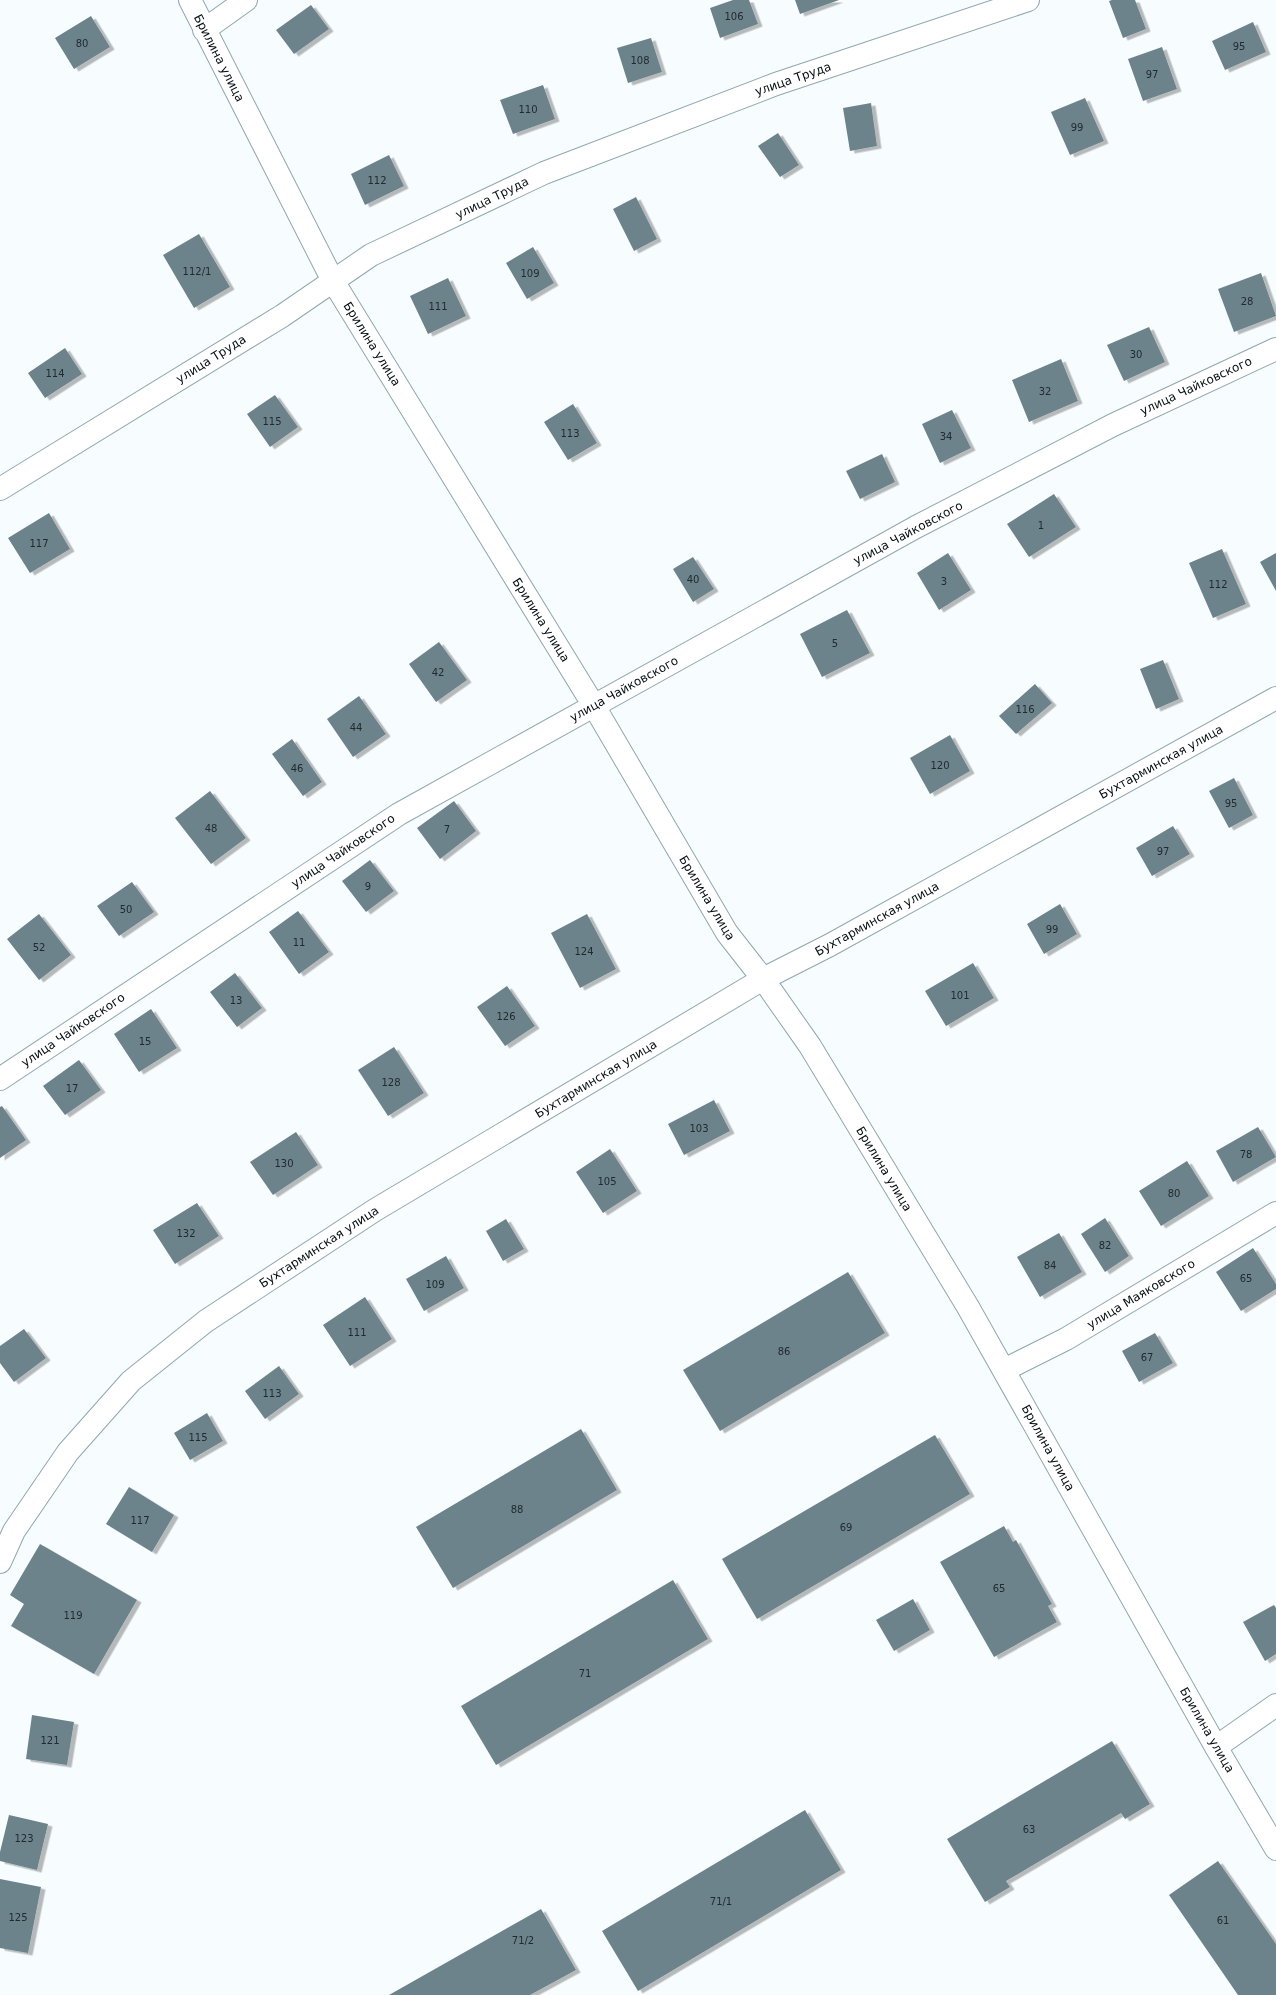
<svg xmlns="http://www.w3.org/2000/svg" width="1276" height="1995" font-family="'DejaVu Sans',sans-serif">
<style>
.building{fill:#6d838b;filter:url(#shadow)}
.lines{fill:none;stroke-linecap:round;stroke-linejoin:round}
.street-casing{stroke:#90a7af;stroke-width:24}
.street{stroke:#fff;stroke-width:22}
.labels{text-anchor:middle;stroke-width:3;stroke-linejoin:round;paint-order:stroke}
.number-label{font-size:10px;fill:#202b30}
.street-label{font-size:12px;fill:#060e11;stroke:#fff}
</style>
<defs>
<filter id="shadow"><feDropShadow dx="4.5" dy="2.5" stdDeviation="0" flood-color="#0004"/></filter>
</defs>
<rect width="100%" height="100%" fill="#f7fcfe"/>
<!-- building -->
<path class="building" d="M733,0H749L758,24L720,38L710,8Z
M795,0H839L800,14Z
M1112,0H1135L1146,29L1123,38L1109,1Z
M311,5L329,29L294,54L276,30Z
M91,16L110,47L74,69L55,38Z
M1253,22L1266,52L1225,70L1212,41Z
M651,38L662,72L628,83L617,48Z
M1162,47L1177,89L1143,101L1128,59Z
M543,85L555,119L513,134L500,100Z
M1085,98L1104,141L1070,155L1051,112Z
M871,103L877,146L850,151L843,108Z
M778,133L799,165L780,177L758,146Z
M389,155L404,186L365,205L351,174Z
M636,197L657,239L634,251L613,209Z
M199,234L230,287L194,308L163,255Z
M533,247L554,283L527,299L506,263Z
M1261,273L1276,316L1234,332L1218,289Z
M448,278L466,316L428,334L410,296Z
M1149,327L1165,362L1124,381L1107,345Z
M65,348L82,374L45,398L28,373Z
M1061,359L1078,401L1029,422L1012,380Z
M275,395L298,427L270,447L247,414Z
M573,404L597,443L568,460L544,422Z
M952,410L971,448L940,463L922,424Z
M882,454L895,482L860,499L846,471Z
M1054,494L1076,527L1029,557L1007,524Z
M49,513L70,549L30,573L8,538Z
M1222,549L1246,604L1213,618L1189,563Z
M948,553L971,590L939,610L917,573Z
M1276,553V591L1260,562Z
M693,557L714,589L693,602L673,569Z
M847,610L870,653L822,677L800,634Z
M439,642L467,680L436,702L409,664Z
M1163,660L1179,699L1156,709L1140,669Z
M1035,684L1052,703L1016,734L999,716Z
M359,696L386,734L353,757L327,719Z
M950,735L970,771L930,794L910,758Z
M292,739L322,782L303,796L272,754Z
M1234,778L1253,815L1229,828L1209,791Z
M210,791L246,838L211,864L175,818Z
M454,801L476,831L440,859L417,828Z
M1173,826L1190,854L1152,876L1136,848Z
M370,860L394,891L366,912L342,881Z
M132,882L154,912L119,936L97,906Z
M1060,904L1077,934L1044,954L1027,924Z
M298,911L329,952L299,974L269,932Z
M39,914L71,955L39,980L7,939Z
M587,914L616,969L580,988L551,933Z
M973,963L994,998L946,1026L925,991Z
M235,973L262,1008L237,1027L210,992Z
M507,986L535,1026L505,1046L477,1007Z
M151,1009L177,1048L139,1072L114,1034Z
M394,1047L424,1093L388,1116L358,1070Z
M79,1060L101,1090L65,1115L43,1086Z
M714,1100L730,1131L684,1155L668,1124Z
M2,1106L26,1140L0,1158V1107Z
M1258,1127L1276,1157L1233,1182L1216,1151Z
M296,1132L318,1165L273,1195L250,1162Z
M610,1149L637,1191L603,1213L576,1172Z
M1187,1161L1209,1196L1161,1226L1139,1191Z
M197,1203L219,1236L175,1264L153,1230Z
M1105,1218L1129,1256L1105,1272L1081,1234Z
M506,1219L524,1249L503,1261L486,1231Z
M1059,1233L1082,1272L1040,1297L1017,1257Z
M1253,1248L1276,1284V1289L1241,1311L1216,1272Z
M446,1256L464,1288L424,1311L406,1279Z
M848,1272L885,1333L720,1431L683,1370Z
M365,1297L392,1339L350,1366L323,1325Z
M24,1329L46,1358L14,1382L0,1363V1346Z
M1155,1333L1173,1363L1139,1382L1122,1351Z
M279,1366L299,1394L265,1419L245,1391Z
M207,1413L223,1441L190,1460L174,1433Z
M581,1429L617,1490L453,1588L416,1527Z
M935,1435L970,1494L757,1619L722,1559Z
M129,1487L174,1515L152,1552L106,1524Z
M1004,1526L1013,1542L1016,1540L1052,1604L1048,1606L1057,1622L994,1657L940,1562Z
M40,1544L137,1600L94,1674L11,1626L24,1604L10,1595Z
M673,1580L708,1639L496,1765L461,1706Z
M913,1599L930,1630L894,1651L876,1620Z
M1274,1605L1276,1608V1654L1265,1661L1243,1622Z
M32,1715L74,1722L67,1765L26,1759Z
M1112,1741L1150,1804L1125,1819L1121,1813L1006,1881L1010,1887L985,1902L947,1839Z
M805,1810L841,1870L638,1991L602,1931Z
M9,1815L48,1824L37,1870L0,1861V1852Z
M1218,1861L1276,1944V1995H1238L1169,1895Z
M0,1879L41,1887L28,1953L0,1948Z
M541,1909L576,1970L530,1995H389Z"/>
<g class="lines">
<!-- street casing -->
<g class="street-casing">
<path id="street" d="M190,0L333,281L594,706L727,933L763,979L810,1046L968,1307L1216,1747L1276,1849
M204,30L246,0
M0,489L282,316L371,255L544,173L776,84L1028,0
M0,1079L399,814L916,527L1113,425L1276,349
M1004,1370L1066,1339L1276,1213
M0,1562L14,1531L68,1452L131,1381L206,1321L375,1210L763,979L830,945L1276,698
M1216,1747L1276,1705"/>
</g>
<!-- street -->
<use href="#street" class="street"/>
</g>
<g class="labels">
<!-- number labels -->
<g class="number-label">
<text x="734" y="20">106</text>
<text x="82" y="47">80</text>
<text x="1239" y="50">95</text>
<text x="640" y="64">108</text>
<text x="1152" y="78">97</text>
<text x="528" y="113">110</text>
<text x="1077" y="131">99</text>
<text x="377" y="184">112</text>
<text x="197" y="275">112/1</text>
<text x="530" y="277">109</text>
<text x="1247" y="305">28</text>
<text x="438" y="310">111</text>
<text x="1136" y="358">30</text>
<text x="55" y="377">114</text>
<text x="1045" y="395">32</text>
<text x="272" y="425">115</text>
<text x="570" y="437">113</text>
<text x="946" y="440">34</text>
<text x="1041" y="529">1</text>
<text x="39" y="547">117</text>
<text x="693" y="583">40</text>
<text x="944" y="585">3</text>
<text x="1218" y="588">112</text>
<text x="835" y="647">5</text>
<text x="438" y="676">42</text>
<text x="1025" y="713">116</text>
<text x="356" y="731">44</text>
<text x="940" y="769">120</text>
<text x="297" y="772">46</text>
<text x="1231" y="807">95</text>
<text x="211" y="832">48</text>
<text x="447" y="833">7</text>
<text x="1163" y="855">97</text>
<text x="368" y="890">9</text>
<text x="126" y="913">50</text>
<text x="1052" y="933">99</text>
<text x="299" y="946">11</text>
<text x="39" y="951">52</text>
<text x="584" y="955">124</text>
<text x="960" y="999">101</text>
<text x="236" y="1004">13</text>
<text x="506" y="1020">126</text>
<text x="145" y="1045">15</text>
<text x="391" y="1086">128</text>
<text x="72" y="1092">17</text>
<text x="699" y="1132">103</text>
<text x="1246" y="1158">78</text>
<text x="284" y="1167">130</text>
<text x="607" y="1185">105</text>
<text x="1174" y="1197">80</text>
<text x="186" y="1237">132</text>
<text x="1105" y="1249">82</text>
<text x="1050" y="1269">84</text>
<text x="1246" y="1282">65</text>
<text x="435" y="1288">109</text>
<text x="357" y="1336">111</text>
<text x="784" y="1355">86</text>
<text x="1147" y="1361">67</text>
<text x="272" y="1397">113</text>
<text x="198" y="1441">115</text>
<text x="517" y="1513">88</text>
<text x="140" y="1524">117</text>
<text x="846" y="1531">69</text>
<text x="999" y="1592">65</text>
<text x="73" y="1619">119</text>
<text x="585" y="1677">71</text>
<text x="50" y="1744">121</text>
<text x="1029" y="1833">63</text>
<text x="24" y="1842">123</text>
<text x="721" y="1905">71/1</text>
<text x="18" y="1921">125</text>
<text x="1223" y="1924">61</text>
<text x="523" y="1944">71/2</text>
</g>
<!-- street labels -->
<g class="street-label">
<text transform="translate(219 58) rotate(63)" y="4">Брилина улица</text>
<text transform="translate(793 79) rotate(-19)" y="4">улица Труда</text>
<text transform="translate(492 198) rotate(-26)" y="4">улица Труда</text>
<text transform="translate(372 344) rotate(58)" y="4">Брилина улица</text>
<text transform="translate(211 359) rotate(-32)" y="4">улица Труда</text>
<text transform="translate(1196 386) rotate(-25)" y="4">улица Чайковского</text>
<text transform="translate(908 533) rotate(-28)" y="4">улица Чайковского</text>
<text transform="translate(541 620) rotate(58)" y="4">Брилина улица</text>
<text transform="translate(624 689) rotate(-29)" y="4">улица Чайковского</text>
<text transform="translate(1161 762) rotate(-29)" y="4">Бухтарминская улица</text>
<text transform="translate(343 851) rotate(-34)" y="4">улица Чайковского</text>
<text transform="translate(707 898) rotate(59)" y="4">Брилина улица</text>
<text transform="translate(877 919) rotate(-29)" y="4">Бухтарминская улица</text>
<text transform="translate(73 1030) rotate(-34)" y="4">улица Чайковского</text>
<text transform="translate(596 1079) rotate(-31)" y="4">Бухтарминская улица</text>
<text transform="translate(884 1169) rotate(59)" y="4">Брилина улица</text>
<text transform="translate(319 1247) rotate(-33)" y="4">Бухтарминская улица</text>
<text transform="translate(1141 1294) rotate(-31)" y="4">улица Маяковского</text>
<text transform="translate(1048 1448) rotate(61)" y="4">Брилина улица</text>
<text transform="translate(1207 1730) rotate(60)" y="4">Брилина улица</text>
</g>
</g>
</svg>
